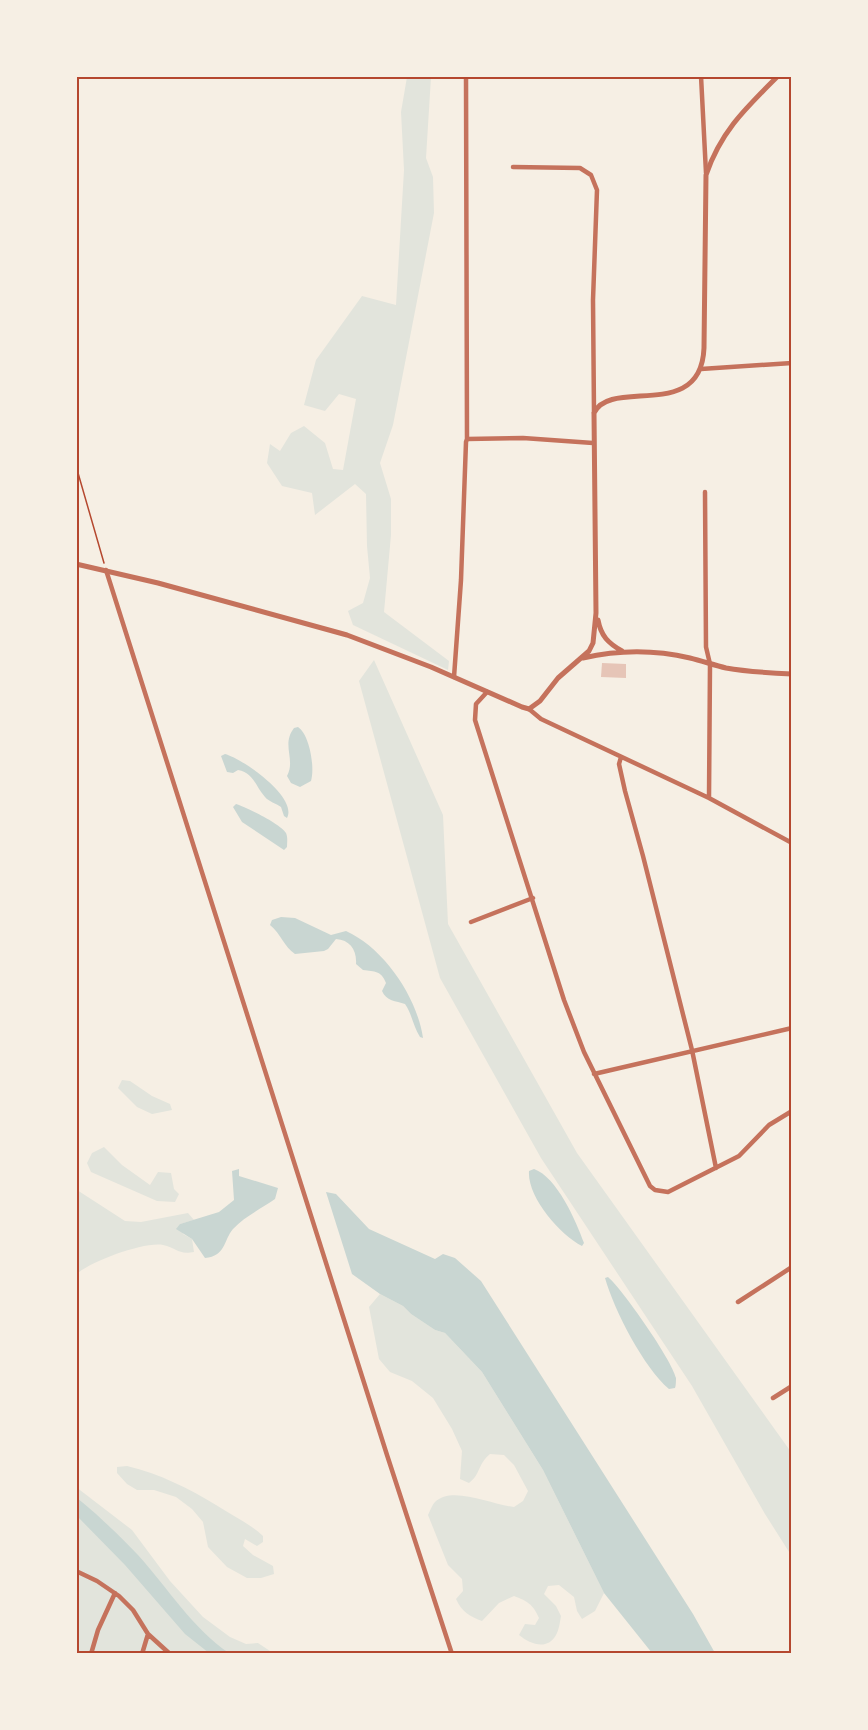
<svg xmlns="http://www.w3.org/2000/svg" width="868" height="1730" font-family="Raleway,sans-serif">
<style>
.green{fill:#e2e4dc}
.water{fill:#c9d6d2}
.building{fill:#e6c5b7}
.lines{fill:none;stroke-linecap:round;stroke-linejoin:round}
.path{stroke:#b5482f;stroke-width:1.5}
.minor{stroke:#c5725c;stroke-width:4.5}
.tertiary{stroke:#c5725c;stroke-width:5}
.neatline{fill:none;stroke:#b5482f;stroke-width:2}
</style>
<rect width="100%" height="100%" fill="#f6efe4"/>
<!-- green -->
<path class="green" d="M407,77H431L426,158L433,177L434,213L393,425L380,463L391,499V535L384,612L449,661L448,670L353,625L348,611L363,603L370,578L367,546L366,494L355,484L315,515L312,493L282,486L267,463L270,444L280,451L291,433L304,426L325,443L333,469L343,470L356,399L339,394L325,411L304,405L316,360L362,296L396,305L404,170L401,112Z
M374,660L443,815L448,924L577,1153L791,1452V1555L765,1514L692,1386L541,1158L440,978L359,681Z
M122,1080L130,1081L152,1096L170,1104L172,1110L152,1114L137,1107L118,1088Z
M104,1147L122,1165L150,1185L158,1172L171,1173L174,1189L179,1194L175,1202L157,1201L91,1172L87,1163L92,1153Z
M77,1190L125,1221L141,1222L188,1213L194,1220L180,1224L183,1234L192,1239L194,1252C178,1255 177,1248 163,1245C145,1241 89,1262 77,1274Z
M380,1294L403,1306L411,1314L435,1330L445,1333L482,1372L543,1470L604,1593L595,1611L582,1619L577,1611L574,1597L559,1585L548,1586L544,1594L556,1606L561,1616C560,1622 559,1630 556,1635C547,1651 530,1644 519,1635L525,1624L535,1625L539,1618C533,1604 527,1601 514,1596L499,1603L482,1621C469,1616 462,1612 456,1599L463,1591L462,1579L448,1565L428,1515C430,1511 432,1505 435,1502C452,1485 493,1505 514,1507L523,1501L528,1491L514,1465L504,1455L490,1454C477,1465 481,1474 469,1483L460,1479L462,1451L452,1429L433,1398L412,1381L390,1372L379,1359L369,1307Z
M127,1466C160,1474 188,1488 216,1505C233,1516 249,1523 263,1536V1542L257,1546L245,1539L243,1546L253,1555L273,1566L274,1574L261,1578H247L227,1567L208,1547L203,1522L192,1509L176,1497L154,1490H137L127,1484L117,1473V1467Z
M76,1487L132,1530L170,1581L203,1617L230,1637L246,1644L258,1643L273,1653H77Z"/>
<!-- water -->
<path class="water" d="M298,727C310,735 315,768 311,781L300,787L291,783L287,776C296,759 281,745 294,728Z
M225,754C243,759 298,797 287,818L284,816L281,807C276,803 269,802 265,797C255,786 254,773 238,770L233,773L227,772L221,756Z
M236,804C246,807 281,824 286,833C288,838 287,842 287,847L284,850L242,822L233,807Z
M281,917L295,918L331,935L346,931C384,948 417,997 423,1038L420,1037C413,1026 412,1014 405,1004C396,1001 386,1001 382,991L386,983C381,970 375,972 363,970L356,964C357,950 350,940 336,939L328,949L324,951L295,954C284,947 281,934 270,925L272,920Z
M239,1169V1176L278,1188L275,1199C261,1209 245,1216 233,1229C223,1241 226,1256 205,1258L192,1239L176,1229L180,1224L219,1212L234,1200L232,1171Z
M534,1169C557,1177 576,1221 584,1243L582,1246C560,1235 527,1197 529,1171Z
M326,1192L336,1194L369,1229L435,1259L443,1254L455,1258L481,1281L693,1614L715,1653H652L604,1593L543,1470L482,1372L445,1333L435,1330L411,1314L403,1306L380,1294L352,1274Z
M608,1277C623,1290 672,1360 676,1378C676,1380 676,1386 675,1388L669,1389C644,1368 614,1310 605,1278Z
M77,1498C94,1511 123,1539 138,1555C168,1588 192,1628 229,1653H209L185,1634L125,1565L77,1516Z"/>
<!-- building -->
<path class="building" d="M602,663L626,664V678L601,677Z"/>
<g class="lines">
<!-- path -->
<path class="path" d="M76,466L104,563"/>
<!-- minor -->
<path class="minor" d="M701,76L706,173
M513,167L580,168L591,175L597,190L593,300L594,413
M701,369L792,363
M467,439L523,438L593,443
M705,492L706,647L710,664L709,798
M106,570L387,1455L452,1654
M454,677L461,580L466,442L467,439L466,76
M487,692L476,704L475,720L564,1000L584,1052L650,1186L655,1190L668,1192L739,1156L769,1125L792,1111
M529,709L541,719L709,798L792,843
M621,757L619,764L625,791L643,856L692,1050L716,1168
M471,922L533,898
M594,1074L792,1028
M738,1302L792,1267
M773,1398L792,1386
M76,1571L97,1581L119,1596L133,1610L148,1634L170,1654
M91,1654L98,1630L115,1593
M142,1654L148,1634"/>
<!-- tertiary -->
<path class="tertiary" d="M76,564L158,583L347,635L431,667L522,707L529,709L540,701L558,678L589,651L593,643L596,613L594,413C611,377 701,423 704,348L706,175C721,131 746,108 778,76
M598,620C601,636 608,643 622,651
M583,658C618,650 656,650 690,658C702,661 714,665 726,668C748,672 770,673 792,674"/>
</g>
<!-- border -->
<rect width="868" height="1730" fill="none" stroke="#f6efe4" stroke-width="156"/>
<rect x="78" y="78" width="712" height="1574" class="neatline"/>
</svg>
